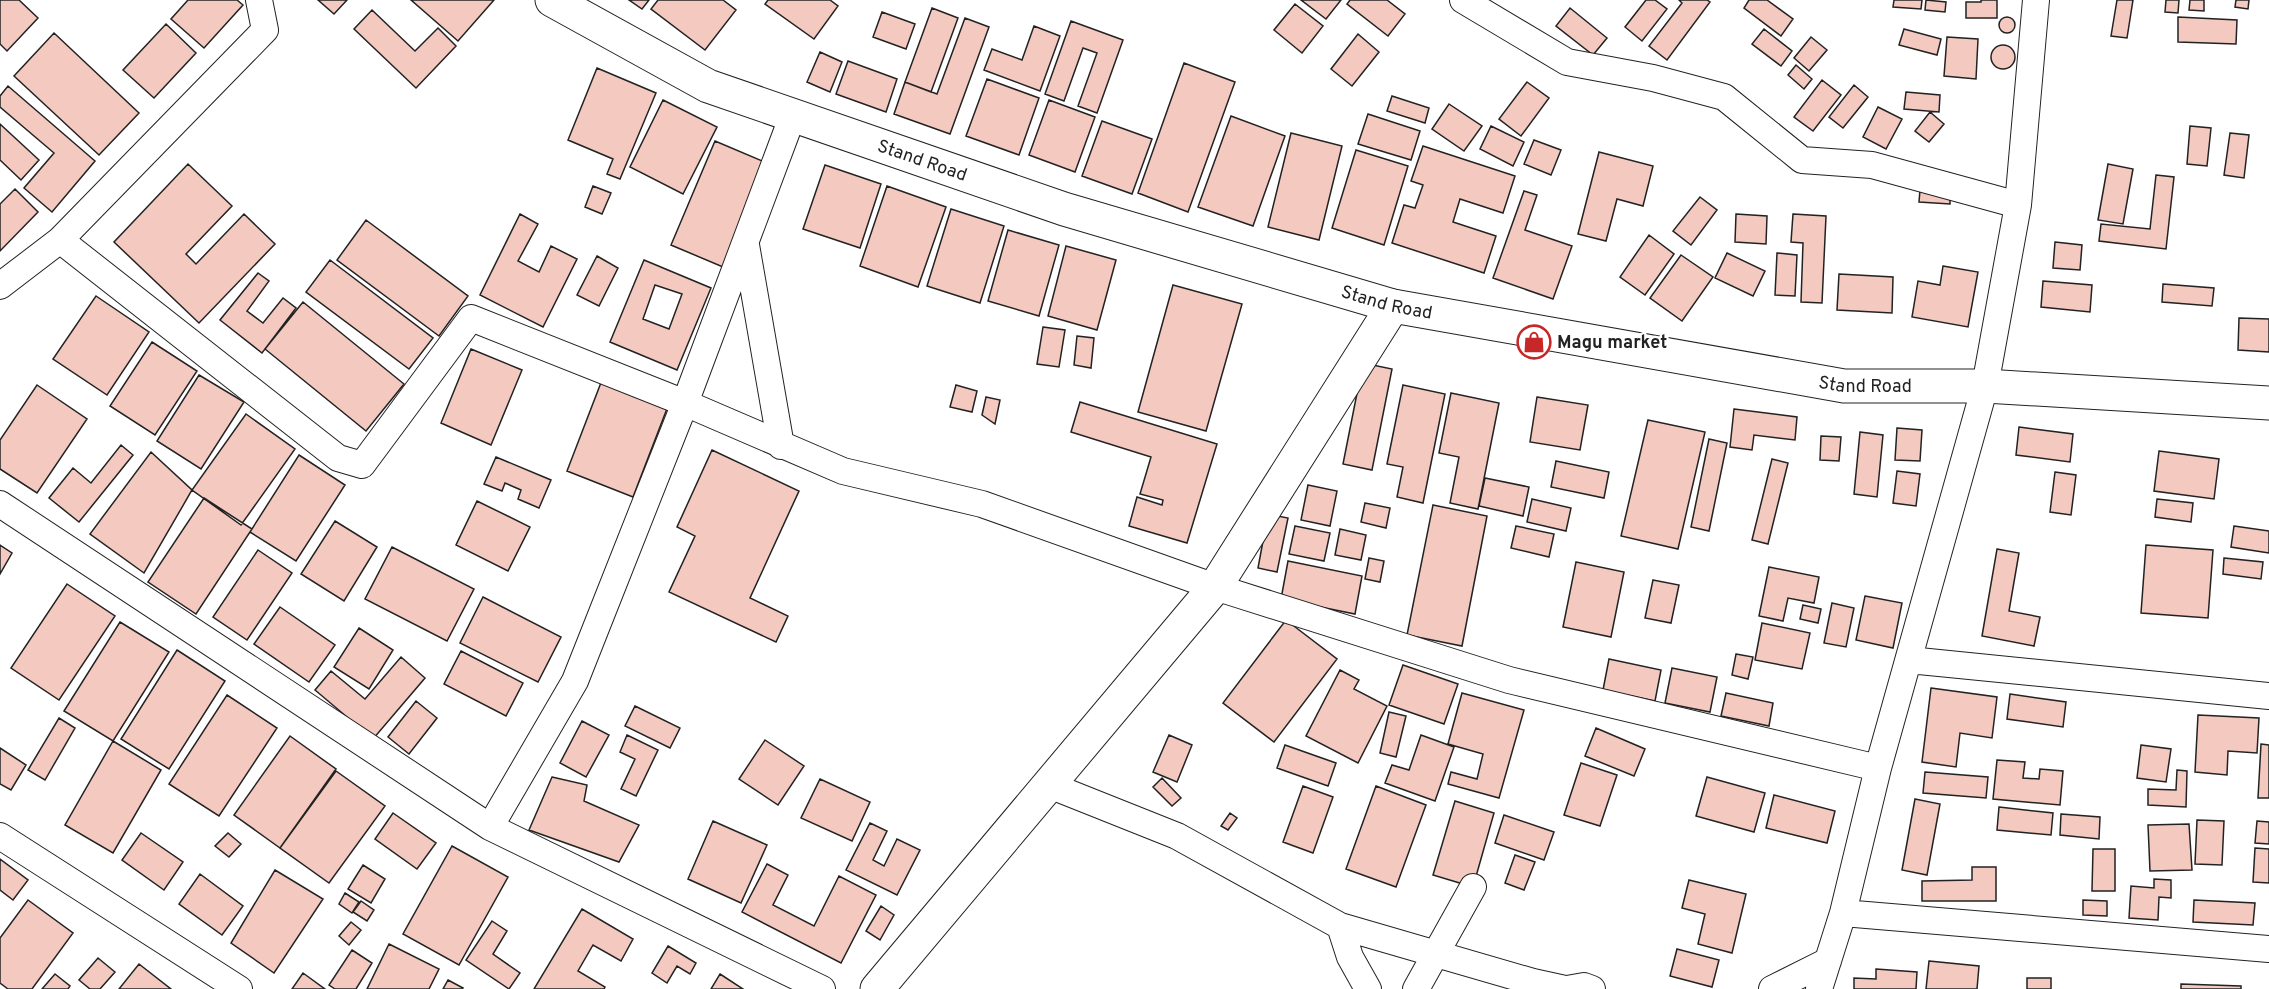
<svg xmlns="http://www.w3.org/2000/svg" width="2269" height="989" font-family="Overpass,sans-serif">
<style>
.building{fill:#f3c9c0;stroke:#222;stroke-width:1.5;fill-rule:evenodd}
.lines{fill:none;stroke-linecap:round;stroke-linejoin:round}
.street-casing{stroke:#222;stroke-width:28}
.secondary-casing{stroke:#222;stroke-width:35}
.street{stroke:#fff;stroke-width:26}
.secondary{stroke:#fff;stroke-width:33}
.labels{text-anchor:middle;stroke-width:4.5;stroke-linejoin:round;paint-order:stroke}
.street-label{font-size:18px;fill:#222;stroke:#fff}
.poi-label{font-size:18px;font-weight:bold;fill:#222;stroke:#fff;text-anchor:start}
</style>
<rect width="100%" height="100%" fill="#fff"/>
<!-- building -->
<path class="building" d="M0,0H19L38,18L7,51L0,44Z
M188,0H237L243,5L204,48L171,19Z
M318,0H347L334,14Z
M411,0H494L458,41Z
M629,0H649L642,9Z
M658,0H723L736,10L705,50L651,9Z
M768,0H830L838,6L814,39L765,4Z
M1301,0H1341L1326,19Z
M1350,0H1387L1405,14L1388,36L1347,4Z
M1646,0H1655L1667,9L1642,41L1625,27Z
M1679,0H1707L1710,2L1667,60L1649,46L1682,3Z
M1749,0H1767L1793,19L1781,36L1744,8Z
M1894,0H1922L1921,9L1893,7Z
M1926,0L1946,2L1945,12L1925,10Z
M1981,0H1997V18H1966V2H1981Z
M2117,0H2133L2127,38L2111,36Z
M2166,0H2179L2178,13L2165,12Z
M2190,0H2204V11L2189,10Z
M2236,0H2249L2248,9L2235,7Z
M1295,4L1323,26L1302,53L1274,30Z
M932,8L958,18L931,92L905,82Z
M1570,8L1607,38L1593,55L1556,26Z
M372,10L415,51L438,28L456,46L416,88L354,29Z
M882,12L915,24L906,49L873,37Z
M1999 25a8 8 0 1 1 16 0a8 8 0 1 1-16 0Z
M2178,17L2237,20L2236,44L2178,42Z
M965,18L989,27L950,134L894,114L905,82L937,94Z
M1071,21L1123,40L1097,113L1078,106L1097,53L1083,48L1064,101L1045,94Z
M166,24L196,53L154,98L123,70Z
M1034,26L1060,36L1040,91L984,70L992,49L1022,60Z
M1764,29L1792,51L1781,66L1752,44Z
M1904,29L1941,39L1937,55L1899,45Z
M54,33L139,113L99,155L14,76Z
M1358,34L1379,52L1352,86L1331,69Z
M1811,37L1827,50L1809,71L1794,58Z
M1947,37L1978,39L1976,79L1944,76Z
M1991 57a12 12 0 1 1 24 0a12 12 0 1 1-24 0Z
M820,52L842,62L830,92L807,82Z
M848,61L897,79L886,112L836,94Z
M1184,63L1235,82L1188,212L1138,193Z
M1796,65L1812,79L1804,89L1788,75Z
M597,68L656,93L620,179L607,174L613,159L568,140Z
M987,79L1039,98L1019,155L966,136Z
M1822,80L1841,95L1813,131L1794,117Z
M1527,82L1549,98L1521,136L1499,119Z
M1854,85L1868,97L1843,128L1829,117Z
M8,86L95,161L52,212L24,188L54,153L0,107V96Z
M1906,92L1940,95L1939,112L1904,109Z
M1392,96L1429,108L1425,123L1387,111Z
M663,100L717,127L683,194L630,167Z
M1049,100L1095,117L1075,172L1029,155Z
M1449,104L1482,126L1464,151L1432,129Z
M1878,107L1902,119L1886,149L1863,137Z
M1930,112L1944,124L1929,142L1915,131Z
M1368,114L1420,131L1411,160L1358,144Z
M1231,116L1285,136L1253,226L1198,207Z
M1102,121L1152,139L1132,194L1082,176Z
M0,124L39,160L21,180L0,160Z
M1491,126L1524,142L1513,166L1480,149Z
M2190,126L2211,128L2207,166L2187,164Z
M1291,133L1342,146L1319,240L1268,227Z
M2230,133L2249,135L2244,178L2224,175Z
M1534,140L1561,150L1551,175L1524,164Z
M715,141L767,163L723,267L671,245Z
M1423,146L1515,176L1503,213L1460,199L1453,222L1496,236L1484,273L1392,243L1404,205L1415,208L1423,185L1411,181Z
M1356,150L1408,166L1384,245L1332,228Z
M1599,152L1653,166L1643,206L1617,199L1606,241L1578,234Z
M188,164L232,206L186,254L196,264L244,214L275,244L199,323L114,242Z
M2108,164L2133,169L2123,224L2098,220Z
M825,165L881,184L860,248L803,229Z
M2156,175L2174,177L2166,249L2099,241L2101,224L2150,229Z
M593,186L611,193L602,214L585,207Z
M887,186L946,207L918,287L860,266Z
M15,189L38,212L0,251V204Z
M1920,190L1950,193V204L1919,202Z
M1524,191L1537,195L1525,230L1572,246L1553,299L1493,278Z
M1700,197L1717,210L1691,245L1673,231Z
M951,209L1004,226L980,303L927,286Z
M520,214L538,224L518,261L539,272L551,246L577,259L543,327L480,295Z
M1736,214L1767,216L1766,244L1735,242Z
M1793,214L1826,216L1822,303L1801,302L1803,243L1791,242Z
M366,220L468,296L439,336L337,260Z
M1008,230L1059,245L1039,316L988,301Z
M1649,235L1674,254L1645,295L1620,277Z
M2055,242L2082,245L2080,270L2053,268Z
M1066,246L1116,260L1097,330L1048,316Z
M1727,253L1765,271L1753,296L1715,278Z
M1777,253L1797,255L1795,296L1775,295Z
M1681,255L1713,277L1682,321L1650,298Z
M597,256L618,268L599,306L577,295Z
M330,260L433,338L409,369L306,292Z
M644,260L711,288L677,370L610,342ZM655,285L682,294L669,329L643,319Z
M1943,266L1978,272L1968,327L1912,317L1918,281L1940,285Z
M258,273L269,281L247,311L263,323L283,298L296,308L262,353L220,320Z
M1839,274L1893,277L1892,313L1837,310Z
M2043,281L2092,285L2090,312L2041,307Z
M2163,284L2214,288L2212,306L2162,302Z
M1173,285L1242,304L1206,431L1138,412Z
M96,296L149,332L107,395L53,359Z
M303,302L404,384L366,431L265,349Z
M2239,318L2269,319V352L2238,350Z
M1043,327L1065,330L1059,367L1037,364Z
M1077,336L1094,338L1091,368L1074,365Z
M152,342L197,371L155,435L110,406Z
M471,349L522,370L491,445L441,423Z
M1363,363L1392,369L1372,470L1343,464Z
M199,375L244,402L201,469L157,441Z
M602,380L668,406L633,497L567,471Z
M37,385L87,419L37,493L0,469V440Z
M956,385L977,391L972,412L950,407Z
M1403,385L1445,394L1423,503L1397,497L1403,467L1387,464Z
M1451,393L1499,403L1478,509L1450,503L1459,457L1439,453Z
M986,397L1000,400L995,424L982,415Z
M1537,397L1588,405L1580,450L1530,442Z
M1080,402L1217,444L1187,543L1129,526L1137,497L1162,505L1163,500L1140,494L1151,457L1071,432Z
M1734,409L1797,417L1795,440L1754,435L1752,450L1730,447Z
M246,414L295,449L241,525L192,490Z
M1648,420L1705,432L1678,549L1621,536Z
M2019,427L2073,434L2070,462L2016,455Z
M1897,428L1922,430L1920,461L1895,460Z
M1860,432L1883,435L1877,497L1854,494Z
M1821,436L1841,437L1839,461L1820,460Z
M1709,439L1727,443L1709,531L1691,527Z
M121,445L133,455L79,522L49,498L73,468L91,483Z
M712,450L799,491L750,598L788,616L776,642L669,592L695,536L677,527Z
M2159,451L2219,459L2214,499L2154,491Z
M151,452L192,490L144,573L90,534Z
M299,455L345,485L296,561L250,532Z
M496,457L551,480L539,508L518,499L521,490L505,483L502,491L484,484Z
M1772,459L1788,463L1768,544L1752,540Z
M1556,461L1609,472L1604,498L1551,487Z
M1897,471L1920,474L1916,506L1893,503Z
M2055,472L2076,475L2071,515L2050,512Z
M1485,478L1529,487L1523,516L1479,506Z
M1308,485L1337,491L1330,526L1301,520Z
M204,498L252,529L196,614L148,582Z
M1532,499L1571,508L1566,531L1527,522Z
M2157,499L2193,503L2191,522L2155,517Z
M477,501L530,527L508,571L456,545Z
M1365,503L1390,508L1386,528L1361,522Z
M1433,505L1487,516L1462,646L1407,635Z
M1268,514L1288,518L1277,572L1258,568Z
M335,521L377,547L344,601L301,574Z
M1295,526L1330,533L1324,561L1289,554Z
M1516,526L1554,534L1549,557L1511,548Z
M2234,526L2269,531V553L2231,547Z
M1340,529L1366,535L1361,560L1335,555Z
M0,545L12,553L0,574Z
M2146,545L2213,550L2208,618L2141,613Z
M392,547L474,589L447,641L365,599Z
M1997,549L2019,553L2009,611L2040,617L2034,646L1982,636Z
M258,550L292,573L247,640L213,617Z
M1369,558L1384,561L1380,582L1365,579Z
M2224,558L2263,562L2261,579L2223,574Z
M1288,561L1362,576L1355,614L1281,599Z
M1576,562L1624,572L1611,637L1563,627Z
M1769,567L1819,577L1814,603L1788,598L1783,621L1759,616Z
M1653,580L1679,585L1671,623L1645,618Z
M67,584L115,616L59,700L11,668Z
M1865,596L1902,603L1893,648L1856,640Z
M483,597L561,637L538,682L460,643Z
M1832,603L1854,608L1846,647L1824,643Z
M1803,605L1821,609L1818,623L1800,619Z
M280,607L335,645L309,682L254,644Z
M1286,620L1337,659L1274,742L1223,703Z
M120,622L169,652L113,741L64,711Z
M1762,623L1810,633L1802,669L1755,660Z
M359,628L393,650L369,689L334,667Z
M177,650L225,681L169,769L121,739Z
M461,651L523,683L506,716L444,684Z
M1736,654L1753,657L1748,679L1732,675Z
M401,657L425,678L373,739L315,690L331,671L365,699Z
M1609,659L1661,670L1655,701L1603,690Z
M1403,665L1458,684L1444,724L1389,705Z
M1672,668L1717,677L1710,712L1665,703Z
M1340,670L1359,680L1354,689L1387,706L1358,763L1306,736Z
M1931,688L1997,697L1992,738L1960,733L1956,767L1922,762Z
M1462,693L1524,710L1499,798L1448,784L1451,772L1477,779L1483,754L1448,744Z
M1726,693L1773,703L1769,726L1721,716Z
M2010,694L2066,702L2063,727L2007,719Z
M227,695L277,728L219,816L169,784Z
M416,701L437,718L409,754L388,737Z
M635,706L680,728L670,748L625,726Z
M1389,712L1406,716L1396,757L1380,753Z
M2198,715L2259,718L2257,753L2228,751L2227,775L2195,772Z
M59,718L75,728L45,780L28,770Z
M582,721L609,735L586,777L560,763Z
M1596,728L1645,749L1634,776L1585,756Z
M627,735L658,750L636,796L621,789L635,759L620,752Z
M1169,735L1192,745L1177,782L1153,772Z
M1421,735L1454,747L1435,801L1385,783L1392,765L1409,770Z
M290,736L336,769L280,848L234,815Z
M765,740L804,766L778,805L739,779Z
M113,741L161,770L113,853L65,825Z
M2261,744L2269,745V798H2258Z
M1285,745L1336,763L1328,786L1277,768Z
M2141,745L2171,749L2166,782L2137,778Z
M0,748L26,765L11,790L0,784Z
M1997,760L2025,762L2023,778L2039,779L2040,769L2063,771L2060,805L1993,799Z
M1581,763L1617,775L1600,826L1564,815Z
M2177,770L2187,771L2186,807L2148,805V789L2176,790Z
M336,771L385,806L329,883L280,848Z
M1925,772L1988,777L1986,798L1923,793Z
M552,777L587,785L584,801L639,825L619,862L529,830Z
M1707,777L1765,793L1754,832L1696,816Z
M1162,778L1181,798L1172,806L1153,787Z
M820,779L870,802L852,841L801,818Z
M1303,786L1333,797L1313,853L1283,842Z
M1376,786L1426,805L1396,887L1346,869Z
M1774,795L1835,811L1827,843L1766,828Z
M1915,799L1940,804L1927,875L1902,870Z
M1455,801L1494,813L1473,887L1433,875Z
M1999,807L2053,813L2051,835L1997,830Z
M393,813L436,843L417,869L375,839Z
M1230,813L1237,818L1228,830L1221,826Z
M2061,814L2100,817L2099,839L2060,835Z
M1504,815L1554,832L1544,860L1495,843Z
M2197,820L2224,821L2222,865L2195,864Z
M713,821L767,845L741,903L688,879Z
M2257,821L2269,822V844L2255,843Z
M870,823L887,831L873,860L884,866L897,839L920,850L897,895L846,870Z
M2189,824L2192,870L2150,871L2148,825Z
M141,833L183,862L164,890L122,860Z
M228,833L241,844L229,857L215,846Z
M452,846L508,877L459,965L403,934Z
M2255,848L2269,849V883L2253,882Z
M2093,849H2115V891H2092Z
M1515,855L1535,862L1524,890L1505,883Z
M0,859L28,880L13,900L0,890Z
M767,864L788,875L773,905L814,926L839,876L876,895L841,963L742,912Z
M363,865L385,879L371,903L348,889Z
M1972,867H1996V901H1922V881L1972,880Z
M275,870L323,899L274,973L231,943Z
M200,874L243,906L222,935L179,904Z
M2154,879L2171,880V898L2159,897L2158,920L2129,918L2131,886L2154,888Z
M1689,880L1746,894L1732,953L1698,944L1705,914L1682,908Z
M345,893L359,902L352,913L339,904Z
M28,900L73,933L32,989H8L0,983V938Z
M2083,900L2107,901V916L2083,915Z
M2194,900L2255,903L2253,925L2193,922Z
M361,901L374,910L367,921L353,912Z
M881,906L894,915L880,940L866,931Z
M582,909L633,939L621,961L593,945L578,971L605,987L604,989H534Z
M492,921L507,931L493,954L520,973L509,989L466,960Z
M351,922L361,930L349,945L339,936Z
M389,944L439,969L429,989H367Z
M668,946L696,963L690,974L677,966L667,983L652,973Z
M1677,949L1719,960L1712,987L1670,976Z
M352,950L372,963L356,989H335L329,985Z
M98,958L115,972L100,989H90L79,980Z
M1929,961L1979,966L1977,989H1926Z
M139,964L171,989H119Z
M1876,969L1917,972L1916,989H1854V978L1876,979Z
M303,973L325,989H292Z
M55,974L70,986L68,989H42Z
M720,974L743,989H711Z
M2027,978H2051V989H2027Z
M448,980L463,988L462,989H443Z
M2181,984L2241,986V989H2181Z"/>
<g class="lines">
<!-- street casing -->
<g class="street-casing">
<path id="street" d="M1463,0L1567,62L1653,78L1724,97L1802,160L1872,165L2018,205
M60,240L338,458L362,465L471,318L685,403L843,471L982,504L1215,587L1509,680L1878,768
M746,245L781,446
M0,286L60,240L265,30L259,0
M0,504L490,827L822,989
M1909,660L2269,696
M1049,785L1177,836L1340,926L1533,982L1565,989
M490,827L575,681L685,403L793,115
M0,836L239,989
M1843,913L2269,949
M1340,926L1350,957L1368,989
M1416,989L1473,887
M1567,989L1584,986L1592,989
M1772,989L1828,961
M1819,989L1843,913L1878,768L1985,386L2018,205L2036,0"/>
</g>
<!-- secondary casing -->
<g class="secondary-casing">
<g id="secondary">
<path id="s1" d="M552,0L708,86L1064,209L1393,306L1844,386H1985L2269,403"/>
<path d="M877,989L1215,587L1393,306"/>
</g>
</g>
<!-- street -->
<use href="#street" class="street"/>
<!-- secondary -->
<use href="#secondary" class="secondary"/>
</g>
<!-- icons -->
<defs>
<g id="shop-ring" transform="scale(1.725)"><circle r="9.5" fill="#fff" stroke="#c62828" stroke-width="1.5"/><path d="M-5-2.5h2.3a2.7 3.5 0 0 1 5.4 0H5L5.5 6h-11ZM-1.5-2.5h3a1.5 2.3 0 0 0-3 0Z" fill="#c62828"/></g>
</defs>
<g fill-rule="evenodd">
<use href="#shop-ring" x="1534" y="342"/>
</g>
<g class="labels">
<!-- street labels -->
<g class="street-label">
<text dy="6" stroke="none"><textPath href="#s1" startOffset="405">Stand Road</textPath></text>
<text dy="6" stroke="none"><textPath href="#s1" startOffset="891">Stand Road</textPath></text>
<text dy="6" stroke="none"><textPath href="#s1" startOffset="1377">Stand Road</textPath></text>
</g>
<!-- poi labels -->
<g class="poi-label">
<text x="1557" y="348">Magu market</text>
</g>
</g>
</svg>
